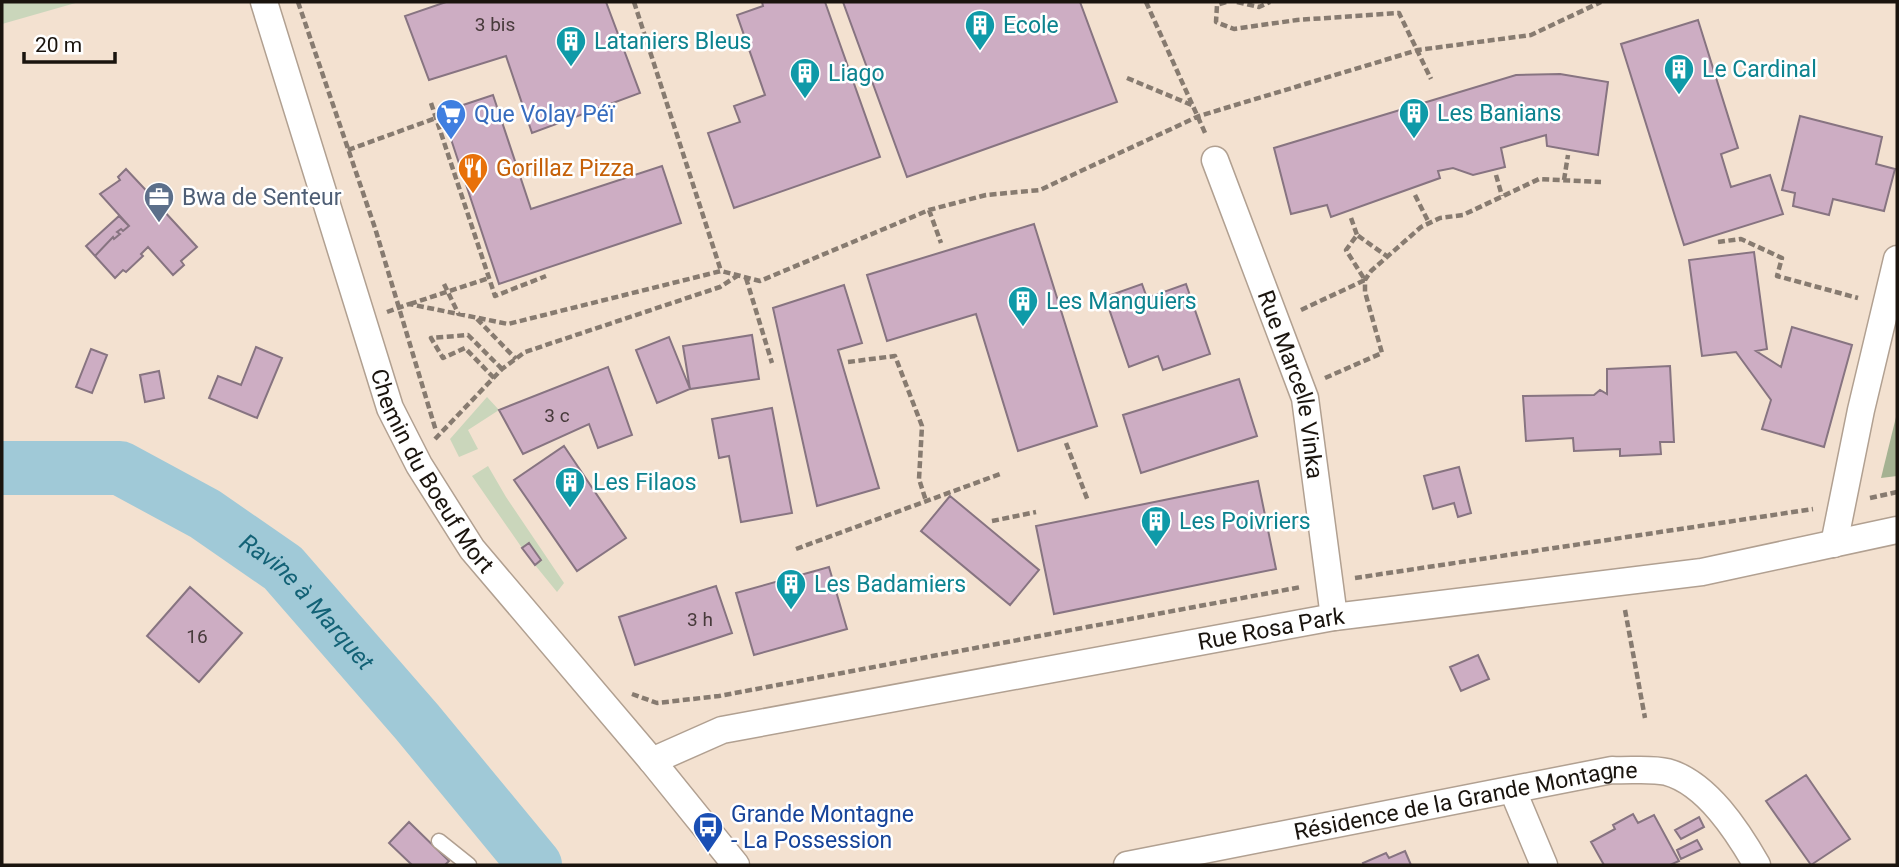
<svg xmlns="http://www.w3.org/2000/svg" width="1899" height="867" font-family="Roboto,sans-serif">
<style>
.green{fill:#cad6bb}
.forest{fill:#a5b292}
.lines{fill:none;stroke-linecap:round;stroke-linejoin:round}
.river{stroke:#a0c9d7;stroke-width:54}
.building{fill:#cdadc3;stroke:#877481;stroke-width:2}
.lane-casing{stroke:#b1a091;stroke-width:17}
.street-casing{stroke:#b1a091;stroke-width:29}
.path{stroke:#877b70;stroke-width:4.5;stroke-dasharray:7 3.5;stroke-linecap:butt}
.lane{stroke:#fff;stroke-width:14}
.street{stroke:#fff;stroke-width:26}
.labels{text-anchor:middle;stroke-width:5;stroke-linejoin:round;paint-order:stroke}
.number-label{font-size:19px;fill:#473a3b}
.culture-label{font-size:23px;fill:#0d838f;stroke:#fff;text-anchor:start}
.shop-label{font-size:23px;fill:#366cbe;stroke:#fff;text-anchor:start}
.food-label{font-size:23px;fill:#c56008;stroke:#fff;text-anchor:start}
.service-label{font-size:23px;fill:#4e5e75;stroke:#fff;text-anchor:start}
.street-label{font-size:23px;fill:#1a140e;stroke:#fff}
.transit-label{font-size:23px;fill:#164399;stroke:#fff;text-anchor:start}
.water-label{font-size:24px;font-style:italic;fill:#136276;stroke:#fff}
</style>
<rect width="100%" height="100%" fill="#f3e1d0"/>
<!-- green -->
<path class="green" d="M2,2H79L2,24Z
M487,397L499,410L468,430L478,449L459,457L450,439Z
M488,466L506,497L564,583L557,592L535,565L541,559L529,543L522,548L472,476Z"/>
<!-- forest -->
<path class="forest" d="M1897,413V476L1881,478Z"/>
<g class="lines">
<!-- river -->
<path class="river" id="s1" d="M2,468H120L205,514L283,568L417,722L535,865"/>
</g>
<!-- building -->
<path class="building" d="M446,2H606L640,93L532,133L506,56L429,80L405,16Z
M762,2H825L880,157L734,208L708,133L740,122L734,106L765,95L737,15L763,6Z
M843,2H1080L1117,102L907,177Z
M1698,20L1738,148L1721,154L1731,187L1770,175L1783,214L1684,245L1621,44Z
M1560,74L1608,82L1598,155L1547,146L1546,135L1501,148L1505,167L1473,175L1453,168L1438,171L1440,178L1331,217L1327,205L1291,214L1274,148L1516,75Z
M493,95L531,209L662,166L681,223L499,284L442,112Z
M1800,116L1882,137L1876,164L1895,169L1884,211L1833,199L1829,215L1793,206L1795,193L1782,190Z
M126,169L156,201L162,195L170,204L163,210L197,247L181,261L184,265L173,275L148,247L141,254L143,256L126,272L123,270L115,278L95,256L113,237L114,239L120,234L117,232L121,229L123,231L129,226L100,194L120,180L118,177Z
M119,216L129,226L123,231L121,229L117,232L120,234L114,239L113,237L95,256L86,246Z
M1034,224L1097,426L1018,451L976,314L887,341L867,275Z
M1754,252L1767,349L1756,351L1781,367L1792,327L1852,345L1824,447L1762,429L1771,400L1736,352L1702,356L1689,260Z
M1142,284L1147,298L1186,284L1210,354L1163,370L1158,356L1129,367L1105,297Z
M844,285L862,343L838,350L879,488L817,506L773,308Z
M752,335L759,379L690,389L683,346Z
M669,337L690,389L657,403L636,350Z
M256,347L282,358L257,418L209,398L218,376L241,385Z
M91,349L107,355L92,393L76,387Z
M1670,366L1674,442H1660L1661,454L1620,456V449L1574,451L1573,438L1526,441L1523,396L1594,395L1600,390L1607,394V369Z
M608,367L632,435L598,448L589,424L523,454L499,410Z
M159,371L164,398L145,402L140,375Z
M1239,379L1257,436L1141,473L1123,415Z
M772,408L792,513L741,522L729,456L719,458L712,419Z
M564,446L626,538L577,571L514,480Z
M1459,467L1471,513L1458,517L1454,503L1433,509L1424,476Z
M1258,481L1276,569L1054,614L1036,526Z
M950,496L1039,570L1010,605L921,531Z
M529,543L541,560L535,565L522,548Z
M829,567L847,629L754,655L736,593Z
M716,586L732,633L635,665L619,617Z
M190,587L242,633L199,682L147,636Z
M1478,655L1489,679L1461,691L1450,667Z
M1806,775L1850,839L1811,865L1766,801Z
M1633,814L1638,823L1654,815L1679,861L1670,865H1604L1591,842L1615,829L1613,825Z
M1699,817L1704,827L1681,839L1675,830Z
M409,822L449,861L445,865H412L389,843Z
M1697,840L1702,849L1681,859L1677,850Z
M1405,851L1411,865H1364L1363,863L1386,853L1389,858Z"/>
<g class="lines">
<!-- lane casing -->
<g class="lane-casing">
<path id="lane" d="M439,841L469,865"/>
</g>
<!-- street casing -->
<g class="street-casing">
<g id="street">
<path id="s2" d="M264,2L390,408L419,465L472,549L652,761L736,865"/>
<path id="s3" d="M1215,160L1305,398L1334,617"/>
<path d="M1834,544L1861,410L1897,259"/>
<path id="s4" d="M652,761L722,730L1334,617L1702,572L1897,530"/>
<path d="M1513,791L1544,865"/>
<path id="s5" d="M1127,865L1612,770C1629,771 1651,768 1667,772C1707,783 1738,832 1757,865"/>
</g>
</g>
<!-- path -->
<path class="path" d="M298,2L375,228L436,431
M634,2L721,271
M1146,2L1206,135
M1226,2L1217,5L1216,22L1234,29L1297,20L1399,13L1431,79
M1237,2L1259,7L1270,2
M1127,78L1194,106
M431,103L495,296L546,276
M348,150L436,118
M1496,175L1502,196
M1564,180L1568,155
M1415,195L1429,223
M929,210L941,243
M1351,218L1357,235
M1718,242L1741,239L1782,258L1777,276L1858,298
M746,278L772,363
M444,284L459,315
M410,304L489,278
M1301,310L1365,280L1346,250L1357,235L1388,257
M387,312L409,304L508,324L721,271L760,281L929,210L986,195L1040,190L1199,116L1418,50L1531,35L1601,2
M477,319L516,359
M848,362L895,356L922,426L919,479L926,501
M494,378L465,348L443,358L431,338L468,335L502,369
M1325,378L1382,353L1365,292V280L1371,271L1421,227L1440,218L1463,215L1539,179L1601,182
M435,439L502,369L525,352L720,287L737,276
M1066,443L1088,501
M1870,498L1897,492
M992,521L1036,512
M796,549L1000,474
M1355,578L1813,509
M1625,610L1645,718
M632,694L657,703L719,696L1301,587"/>
<!-- lane -->
<use href="#lane" class="lane"/>
<!-- street -->
<use href="#street" class="street"/>
</g>
<!-- icons -->
<defs>
<g id="building-pin" transform="scale(1.575)"><path d="M0 17L-7.5 6A9.5 9.5 0 1 1 7.5 6Z" fill="#0f9aa8" stroke="#fff"/><path d="M-4-6H4V6H1V3H-1V6H-4ZM-2.5-4.3h1.7v1.8h-1.7ZM.8-4.3h1.7v1.8H.8ZM-2.5-1h1.7V.8h-1.7ZM.8-1h1.7V.8H.8Z" fill="#fff"/></g>
<g id="supermarket-pin" transform="scale(1.575)"><path d="M0 17L-7.5 6A9.5 9.5 0 1 1 7.5 6Z" fill="#3f7fe0" stroke="#fff"/><path d="M-6-5.5h2.5l.6 2H6L4.5 2H-2.5L-4.4-4H-6ZM-1.5 3.2a1.3 1.3 0 1 0 .1 0ZM3 3.2a1.3 1.3 0 1 0 .1 0Z" fill="#fff"/></g>
<g id="restaurant-pin" transform="scale(1.575)"><path d="M0 17L-7.5 6A9.5 9.5 0 1 1 7.5 6Z" fill="#e8710a" stroke="#fff"/><path d="M-5-6h1v4h1v-4h1v4h1v-4h1v5L-1.5 .5V6h-2V.5L-5-1ZM5-6V6H3V1.5H1.5Q1.5-4 5-6Z" fill="#fff"/></g>
<g id="office-pin" transform="scale(1.575)"><path d="M0 17L-7.5 6A9.5 9.5 0 1 1 7.5 6Z" fill="#5c6f8a" stroke="#fff"/><path d="M-6-3h4V-5.5h4V-3h4V5H-6ZM-1-4.5V-3h2v-1.5ZM-6 0V1H6V0Z" fill="#fff"/></g>
<g id="bus-pin" transform="scale(1.575)"><path d="M0 17L-7.5 6A9.5 9.5 0 1 1 7.5 6Z" fill="#1a4fb4" stroke="#fff"/><path d="M-5-6H5V4H4V6H2V4H-2V6H-4V4H-5ZM-3.5-4V0h7V-4ZM-3.5 1.2v1.5H-2V1.2ZM2 1.2v1.5H3.5V1.2Z" fill="#fff"/></g>
</defs>
<g fill-rule="evenodd">
<use href="#building-pin" x="980" y="25"/>
<use href="#building-pin" x="571" y="41"/>
<use href="#building-pin" x="1679" y="69"/>
<use href="#building-pin" x="805" y="73"/>
<use href="#building-pin" x="1414" y="113"/>
<use href="#supermarket-pin" x="451" y="114"/>
<use href="#restaurant-pin" x="473" y="168"/>
<use href="#office-pin" x="159" y="197"/>
<use href="#building-pin" x="1023" y="301"/>
<use href="#building-pin" x="570" y="482"/>
<use href="#building-pin" x="1156" y="521"/>
<use href="#building-pin" x="791" y="584"/>
<use href="#bus-pin" x="708" y="827"/>
</g>
<g class="labels">
<!-- number labels -->
<g class="number-label">
<text x="495" y="31">3 bis</text>
<text x="557" y="422">3 c</text>
<text x="700" y="626">3 h</text>
<text x="197" y="643">16</text>
</g>
<!-- culture labels -->
<g class="culture-label">
<text x="1003" y="33">Ecole</text>
<text x="594" y="49">Lataniers Bleus</text>
<text x="1702" y="77">Le Cardinal</text>
<text x="828" y="81">Liago</text>
<text x="1437" y="121">Les Banians</text>
<text x="1046" y="309">Les Manguiers</text>
<text x="593" y="490">Les Filaos</text>
<text x="1179" y="529">Les Poivriers</text>
<text x="814" y="592">Les Badamiers</text>
</g>
<!-- shop labels -->
<g class="shop-label">
<text x="474" y="122">Que Volay Péï</text>
</g>
<!-- food labels -->
<g class="food-label">
<text x="496" y="176">Gorillaz Pizza</text>
</g>
<!-- service labels -->
<g class="service-label">
<text x="182" y="205">Bwa de Senteur</text>
</g>
<!-- street labels -->
<g class="street-label">
<text dy="8" stroke="none"><textPath href="#s3" startOffset="238">Rue Marcelle Vinka</textPath></text>
<text dy="8" stroke="none"><textPath href="#s2" startOffset="500">Chemin du Boeuf Mort</textPath></text>
<text dy="8" stroke="none"><textPath href="#s4" startOffset="635">Rue Rosa Park</textPath></text>
<text dy="8" stroke="none"><textPath href="#s5" startOffset="345">Résidence de la Grande Montagne</textPath></text>
</g>
<!-- transit labels -->
<g class="transit-label">
<text x="731" y="822">Grande Montagne<tspan x="731" dy="26">- La Possession</tspan></text>
</g>
<!-- water labels -->
<g class="water-label">
<text dy="8" stroke="none"><textPath href="#s1" startOffset="350">Ravine à Marquet</textPath></text>
</g>
</g>
<!-- border -->
<rect width="1899" height="867" fill="none" stroke="#1a140e" stroke-width="7"/>
<!-- scale -->
<path d="M24 52v10h91v-10" fill="none" stroke="#1a140e" stroke-width="3.5"/>
<text x="35" y="52" font-size="21" fill="#1a140e" stroke="#ffffff" stroke-width="5" paint-order="stroke">20 m</text>
</svg>
